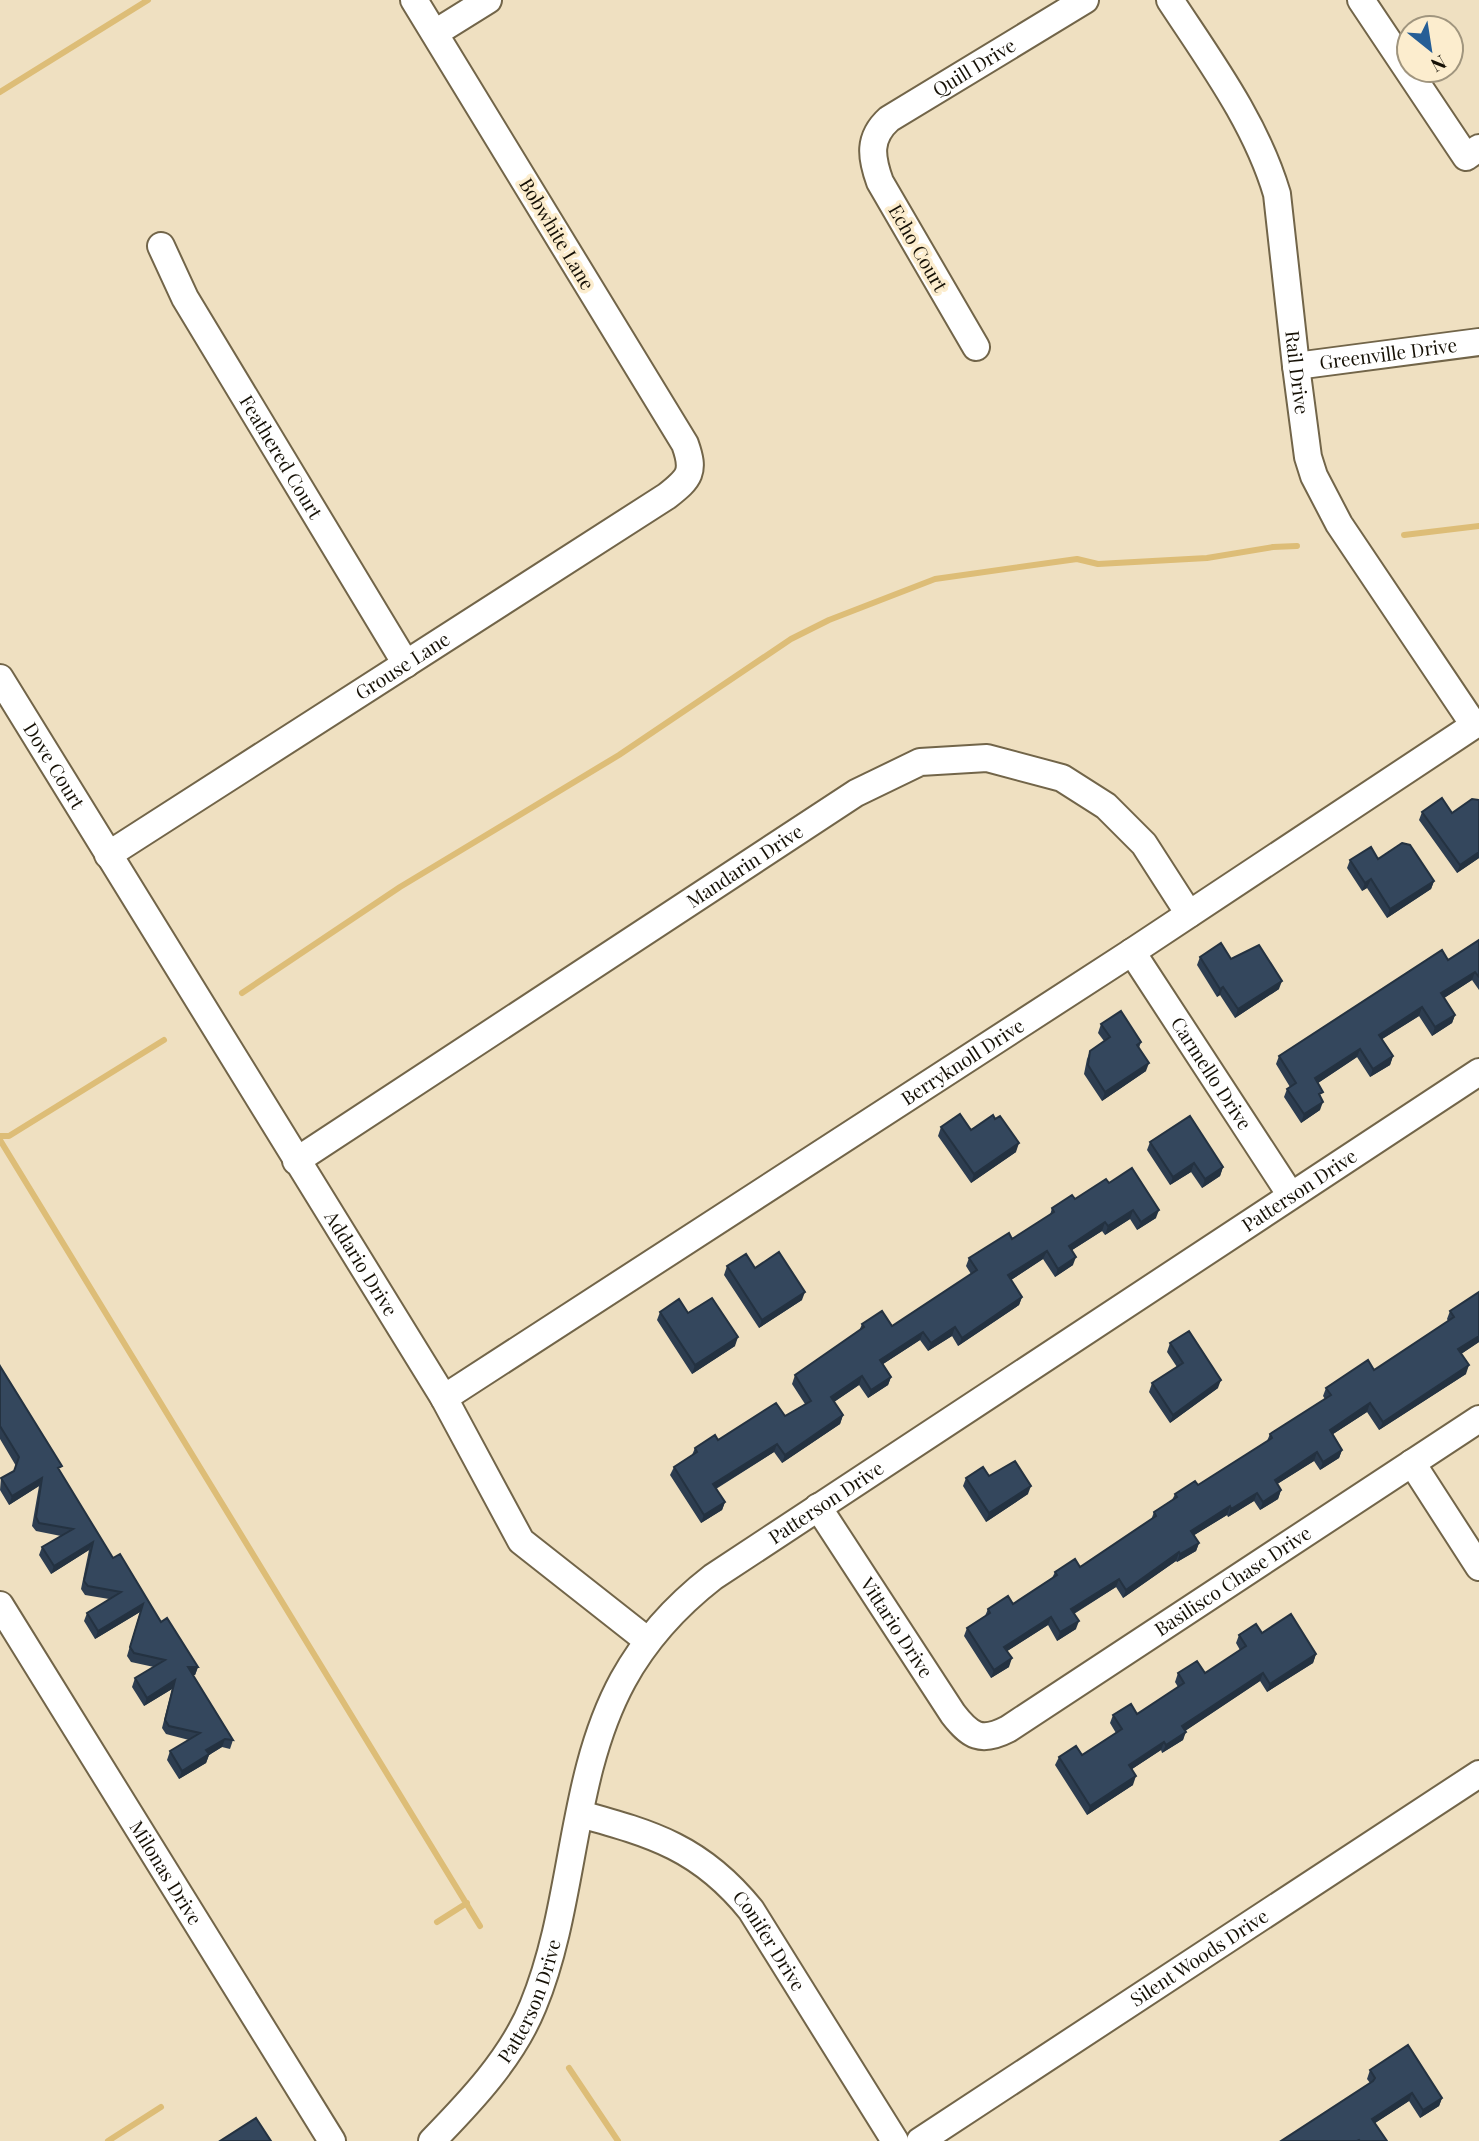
<svg xmlns="http://www.w3.org/2000/svg" width="1479" height="2141" font-family="'Playfair Display',serif">
<style>
.lines{fill:none;stroke-linecap:round;stroke-linejoin:round}
.stream{stroke:#ddbd77;stroke-width:6}
.minor-casing{stroke:#726549;stroke-width:30}
.minor{stroke:#fff;stroke-width:26}
.wall{fill:#2d3d50}
.shaded-wall{fill:#243241}
.building{fill:#34475d;stroke:#243241;stroke-width:2}
.labels{text-anchor:middle;stroke-width:7;stroke-linejoin:round;paint-order:stroke}
.street-label{font-size:19px;fill:#161106;stroke:#fcedce}
</style>
<rect width="100%" height="100%" fill="#efe0c1"/>
<g class="lines">
<!-- stream -->
<path class="stream" d="M0,92L148,0
M1404,535L1479,526
M242,993L400,887L619,755L791,639L829,620L935,579L1077,559L1098,564L1207,558L1273,547L1297,546
M0,1136H9L30,1123L164,1040
M0,1140L480,1926
M437,1922L467,1903
M569,2068L618,2141
M108,2141L161,2107"/>
<!-- minor casing -->
<g class="minor-casing">
<g id="minor">
<path id="s1" d="M1170,0C1210,61 1256,123 1277,194L1296,366L1308,457L1314,476L1339,524L1474,725"/>
<path d="M1361,0L1466,157L1479,148"/>
<path d="M435,33L488,0"/>
<path id="s2" d="M161,246L185,298L406,664"/>
<path id="s3" d="M976,347L880,182C871,157 868,138 889,119L1085,0"/>
<path id="s4" d="M1296,366L1479,342"/>
<path id="s5" d="M0,678L444,1398L521,1541L648,1641"/>
<path id="s6" d="M108,855L667,496C690,478 695,472 685,444L414,0"/>
<path id="s7" d="M1132,952L1290,1194"/>
<path id="s8" d="M296,1161L856,793L920,762L987,758L1062,778L1106,806L1144,844L1189,914"/>
<path id="s9" d="M444,1398L1132,952L1479,722"/>
<path d="M1412,1463L1479,1567"/>
<path id="s10" d="M818,1507L953,1714C970,1736 981,1743 1008,1729L1479,1419"/>
<path id="s11" d="M0,1605L332,2141"/>
<path id="s12" d="M580,1814C653,1834 701,1848 751,1910L895,2141"/>
<path id="s13" d="M432,2141C470,2102 512,2058 533,2006C576,1902 569,1779 623,1680C645,1640 677,1605 713,1577L1479,1072"/>
<path id="s14" d="M920,2141L1479,1774"/>
</g>
</g>
<!-- minor -->
<use href="#minor" class="minor"/>
</g>
<!-- wall -->
<path class="wall" d="M1422,812L1452,813L1479,858L1457,873L1419,820Z
M1378,859L1434,881L1431,889L1387,918L1367,888L1362,891L1347,868L1350,860Z
M1479,940V990L1472,980L1444,998L1455,1015L1452,1023L1432,1036L1419,1016L1382,1039L1393,1056L1390,1065L1370,1077L1357,1057L1318,1083L1321,1098L1320,1110L1301,1123L1284,1097L1287,1089L1290,1087L1276,1064L1279,1056L1448,960Z
M1200,957L1231,959L1279,989L1235,1018L1220,995L1217,997L1197,965Z
M1101,1024L1141,1042L1139,1048L1146,1071L1102,1101L1084,1074L1087,1059L1090,1051L1104,1041L1098,1033Z
M995,1119L1016,1152L971,1183L938,1136L941,1127L971,1130Z
M1150,1142L1223,1167L1220,1176L1202,1188L1191,1172L1170,1185L1147,1150Z
M1109,1183L1156,1218L1137,1230L1130,1219L1105,1235L1102,1231L1072,1250L1073,1265L1055,1277L1043,1259L1011,1280L1022,1297L1019,1305L958,1346L952,1336L928,1351L920,1340L883,1364L891,1377L888,1385L868,1398L859,1385L834,1402L843,1415L840,1424L782,1463L774,1452L716,1489L725,1502L722,1510L701,1523L670,1475L674,1467L692,1455L695,1448L785,1416L805,1404L792,1384L795,1375L859,1331L862,1324L892,1326L971,1274L966,1266L969,1258L1012,1239L1050,1215L1052,1208L1075,1199Z
M727,1266L755,1268L802,1300L759,1328L724,1275Z
M1479,1292V1342L1461,1354L1466,1374L1379,1430L1367,1412L1333,1434L1342,1450L1339,1458L1320,1470L1314,1461L1277,1484L1281,1490L1278,1499L1260,1510L1254,1501L1228,1517L1227,1515L1194,1535L1199,1543L1196,1551L1177,1562L1176,1561L1123,1598L1116,1587L1074,1614L1076,1629L1057,1641L1048,1625L1007,1651L1009,1667L991,1678L964,1636L967,1628L985,1616L988,1609L1013,1604L1052,1578L1055,1572L1080,1567L1151,1520L1154,1512L1172,1500L1175,1494L1198,1485L1267,1441L1270,1434L1325,1399L1323,1396L1326,1388L1374,1370L1448,1321L1447,1319L1450,1311Z
M660,1312L735,1346L692,1374L657,1320Z
M1170,1343L1218,1388L1170,1423L1149,1392L1152,1383L1177,1367L1167,1352Z
M0,1366L60,1471L113,1558L161,1622L198,1667L195,1675H193L233,1740L230,1749L222,1747L209,1755L206,1763L179,1779L167,1760L170,1751L189,1740L166,1734L162,1728L172,1689L144,1706L132,1687L135,1678L154,1667L131,1662L127,1656L140,1612L95,1639L84,1621L87,1613L109,1599L85,1595L81,1589L89,1550L51,1574L39,1555L42,1547L61,1536L36,1531L32,1526L39,1486L9,1505L0,1490L1,1478L14,1471L16,1466L0,1439Z
M989,1476L1028,1494L986,1522L963,1486L966,1478Z
M1262,1633L1316,1654L1313,1663L1267,1692L1260,1681L1185,1731L1183,1740L1162,1753L1161,1750L1132,1769L1133,1785L1087,1815L1055,1765L1059,1757L1082,1755L1116,1733L1110,1723L1113,1715L1137,1714L1178,1687L1175,1682L1178,1673H1205L1240,1650L1236,1643L1239,1635Z
M1370,2070L1442,2098L1439,2106L1420,2118L1409,2101L1375,2123L1387,2141H1281L1370,2083L1367,2079Z"/>
<!-- shaded-wall -->
<path class="shaded-wall" d="M1479,852V858L1457,873L1460,865Z
M1371,879L1367,888L1362,891L1365,883Z
M1434,881L1431,889L1387,918L1390,909Z
M1475,972L1472,980L1438,1002L1441,993Z
M1282,981L1279,989L1235,1018L1238,1009Z
M1223,987L1220,995L1217,997L1220,989Z
M1422,1007L1419,1016L1376,1043L1379,1035Z
M1455,1015L1452,1023L1432,1036L1435,1027Z
M1360,1049L1357,1057L1312,1087L1315,1078Z
M1393,1056L1390,1065L1370,1077L1373,1069Z
M1149,1063L1146,1071L1102,1101L1105,1092Z
M1323,1102L1320,1110L1301,1123L1304,1114Z
M1019,1143L1016,1152L971,1183L974,1174Z
M1194,1163L1191,1172L1170,1185L1173,1177Z
M1223,1167L1220,1176L1202,1188L1205,1179Z
M1133,1210L1130,1219L1105,1235L1108,1226Z
M1159,1210L1156,1218L1137,1230L1141,1222Z
M1105,1222L1102,1231L1066,1254L1069,1246Z
M1047,1251L1043,1259L1005,1284L1008,1275Z
M1076,1257L1073,1265L1055,1277L1058,1269Z
M805,1292L802,1300L759,1328L762,1320Z
M1022,1297L1019,1305L958,1346L962,1338Z
M955,1327L952,1336L928,1351L931,1343Z
M923,1332L920,1340L877,1368L880,1360Z
M1479,1336V1342L1455,1358L1458,1349Z
M738,1337L735,1346L692,1374L695,1365Z
M1469,1365L1466,1374L1379,1430L1383,1422Z
M862,1376L859,1385L828,1406L831,1397Z
M891,1377L888,1385L868,1398L871,1390Z
M1221,1380L1218,1388L1170,1423L1173,1415Z
M1370,1403L1367,1412L1327,1438L1330,1430Z
M843,1415L840,1424L782,1463L785,1455Z
M777,1444L774,1452L710,1492L713,1484Z
M1342,1450L1339,1458L1320,1470L1323,1462Z
M1317,1452L1314,1461L1271,1488L1275,1480Z
M42,1478L39,1486L9,1505L12,1496Z
M1031,1486L1028,1494L986,1522L989,1513Z
M1281,1490L1278,1499L1260,1510L1263,1502Z
M1257,1493L1254,1501L1228,1517L1231,1509Z
M725,1502L722,1510L701,1523L704,1515Z
M1230,1506L1227,1515L1188,1539L1191,1531Z
M93,1542L89,1550L51,1574L54,1566Z
M1199,1543L1196,1551L1177,1562L1180,1554Z
M1179,1552L1176,1561L1123,1598L1126,1590Z
M1119,1579L1116,1587L1068,1617L1071,1609Z
M143,1604L140,1612L95,1639L98,1631Z
M1051,1617L1048,1625L1001,1655L1004,1647Z
M1079,1621L1076,1629L1057,1641L1060,1632Z
M1316,1654L1313,1663L1267,1692L1270,1684Z
M1012,1658L1009,1667L991,1678L994,1670Z
M188,1667H198L195,1675H185Z
M1263,1673L1260,1681L1179,1735L1182,1726Z
M175,1680L172,1689L144,1706L147,1698Z
M1186,1732L1183,1740L1162,1753L1166,1745Z
M225,1739L222,1747L209,1755L206,1763L179,1779L182,1771L206,1750Z
M1164,1742L1161,1750L1126,1773L1129,1765Z
M1136,1776L1133,1785L1087,1815L1090,1806Z
M1412,2093L1409,2101L1369,2127L1372,2119Z
M1442,2098L1439,2106L1420,2118L1423,2110Z"/>
<!-- building -->
<path class="building" d="M1442,798L1452,813L1472,799L1479,800V852L1460,865L1422,812Z
M1402,843L1410,845L1434,881L1390,909L1371,879L1365,883L1350,860L1371,847L1378,859Z
M1479,940V977L1475,972L1441,993L1455,1015L1435,1027L1422,1007L1379,1035L1393,1056L1373,1069L1360,1049L1315,1078L1323,1092L1319,1094L1323,1102L1304,1114L1287,1089L1296,1083L1279,1056L1442,950L1448,960Z
M1221,943L1231,959L1259,945L1282,981L1238,1009L1223,987L1220,989L1200,957Z
M1121,1011L1141,1042L1137,1045L1149,1063L1105,1092L1088,1065L1090,1051L1110,1037L1101,1024Z
M960,1114L971,1130L993,1115L995,1119L1000,1116L1019,1143L974,1174L941,1127Z
M1190,1116L1223,1167L1205,1179L1194,1163L1173,1177L1150,1142Z
M1132,1168L1159,1210L1141,1222L1133,1210L1108,1226L1105,1222L1069,1246L1076,1257L1058,1269L1047,1251L1008,1275L1022,1297L962,1338L955,1327L931,1343L923,1332L880,1360L891,1377L871,1390L862,1376L831,1397L843,1415L785,1455L777,1444L713,1484L725,1502L704,1515L674,1467L697,1452L695,1448L715,1435L718,1440L776,1403L785,1416L811,1401L795,1375L864,1327L862,1324L882,1311L892,1326L977,1270L969,1258L1009,1233L1012,1239L1054,1212L1052,1208L1072,1195L1075,1199L1106,1179L1109,1183Z
M779,1252L805,1292L762,1320L727,1266L746,1254L755,1268Z
M1479,1292V1336L1458,1349L1469,1365L1383,1422L1370,1403L1330,1430L1342,1450L1323,1462L1317,1452L1275,1480L1281,1490L1263,1502L1257,1493L1231,1509L1230,1506L1191,1531L1199,1543L1180,1554L1179,1552L1126,1590L1119,1579L1071,1609L1079,1621L1060,1632L1051,1617L1004,1647L1012,1658L994,1670L967,1628L990,1613L988,1609L1008,1596L1013,1604L1057,1575L1055,1572L1075,1559L1080,1567L1156,1516L1154,1512L1177,1497L1175,1494L1195,1481L1198,1485L1272,1438L1270,1434L1331,1395L1326,1388L1368,1360L1374,1370L1454,1317L1450,1311Z
M712,1298L738,1337L695,1365L660,1312L679,1299L688,1313Z
M1189,1331L1221,1380L1173,1415L1152,1383L1183,1363L1170,1343Z
M0,1366L62,1466L58,1468L113,1558L120,1554L161,1622L167,1618L198,1667H188L233,1740L225,1739L206,1750L209,1754L182,1771L170,1751L200,1733L169,1726L165,1720L175,1680L147,1698L135,1678L165,1660L134,1653L130,1647L143,1604L98,1631L87,1613L121,1592L88,1586L84,1581L93,1542L54,1566L42,1547L73,1529L39,1523L36,1517L42,1478L12,1496L1,1478L14,1471L19,1457L0,1426Z
M1015,1461L1031,1486L989,1513L966,1478L983,1467L989,1476Z
M1291,1614L1316,1654L1270,1684L1263,1673L1182,1726L1186,1732L1166,1745L1164,1742L1129,1765L1136,1776L1090,1806L1059,1757L1076,1746L1082,1755L1122,1729L1113,1715L1131,1704L1137,1714L1184,1683L1178,1673L1197,1661L1205,1673L1246,1646L1239,1635L1256,1624L1262,1633Z
M1408,2045L1442,2098L1423,2110L1412,2093L1372,2119L1387,2141H1360L1359,2140L1357,2141H1281L1373,2081L1375,2078L1370,2070Z
M256,2118L271,2141H220Z"/>
<g class="labels">
<!-- street labels -->
<g class="street-label">
<text dy="7" stroke="none"><textPath href="#s3" startOffset="359">Quill Drive</textPath></text>
<text transform="translate(557 234) rotate(59)" y="7">Bobwhite Lane</text>
<text transform="translate(918 248) rotate(60)" y="7">Echo Court</text>
<text dy="7" stroke="none"><textPath href="#s4" startOffset="93">Greenville Drive</textPath></text>
<text dy="7" stroke="none"><textPath href="#s1" startOffset="402">Rail Drive</textPath></text>
<text dy="7" stroke="none"><textPath href="#s2" startOffset="243">Feathered Court</textPath></text>
<text dy="7" stroke="none"><textPath href="#s6" startOffset="350">Grouse Lane</textPath></text>
<text dy="7" stroke="none"><textPath href="#s5" startOffset="103">Dove Court</textPath></text>
<text dy="7" stroke="none"><textPath href="#s8" startOffset="537">Mandarin Drive</textPath></text>
<text dy="7" stroke="none"><textPath href="#s9" startOffset="618">Berryknoll Drive</textPath></text>
<text dy="7" stroke="none"><textPath href="#s7" startOffset="145">Carmello Drive</textPath></text>
<text dy="7" stroke="none"><textPath href="#s13" startOffset="1349">Patterson Drive</textPath></text>
<text dy="7" stroke="none"><textPath href="#s5" startOffset="688">Addario Drive</textPath></text>
<text dy="7" stroke="none"><textPath href="#s13" startOffset="782">Patterson Drive</textPath></text>
<text dy="7" stroke="none"><textPath href="#s10" startOffset="581">Basilisco Chase Drive</textPath></text>
<text dy="7" stroke="none"><textPath href="#s10" startOffset="144">Vittario Drive</textPath></text>
<text dy="7" stroke="none"><textPath href="#s11" startOffset="315">Milonas Drive</textPath></text>
<text dy="7" stroke="none"><textPath href="#s12" startOffset="236">Conifer Drive</textPath></text>
<text dy="7" stroke="none"><textPath href="#s14" startOffset="334">Silent Woods Drive</textPath></text>
<text dy="7" stroke="none"><textPath href="#s13" startOffset="173">Patterson Drive</textPath></text>
</g>
</g>
<!-- north arrow -->
<g transform="translate(1430 49) rotate(150)"><circle r="33" fill="#fcedce" stroke="#a0957e" stroke-width="2"/>
<path d="M0-5L12 26L0 18L-12 26Z" fill="#265e96"/>
<text y="-10" font-size="19" font-weight="bold" text-anchor="middle" fill="#161106">N</text>
</g>
</svg>
